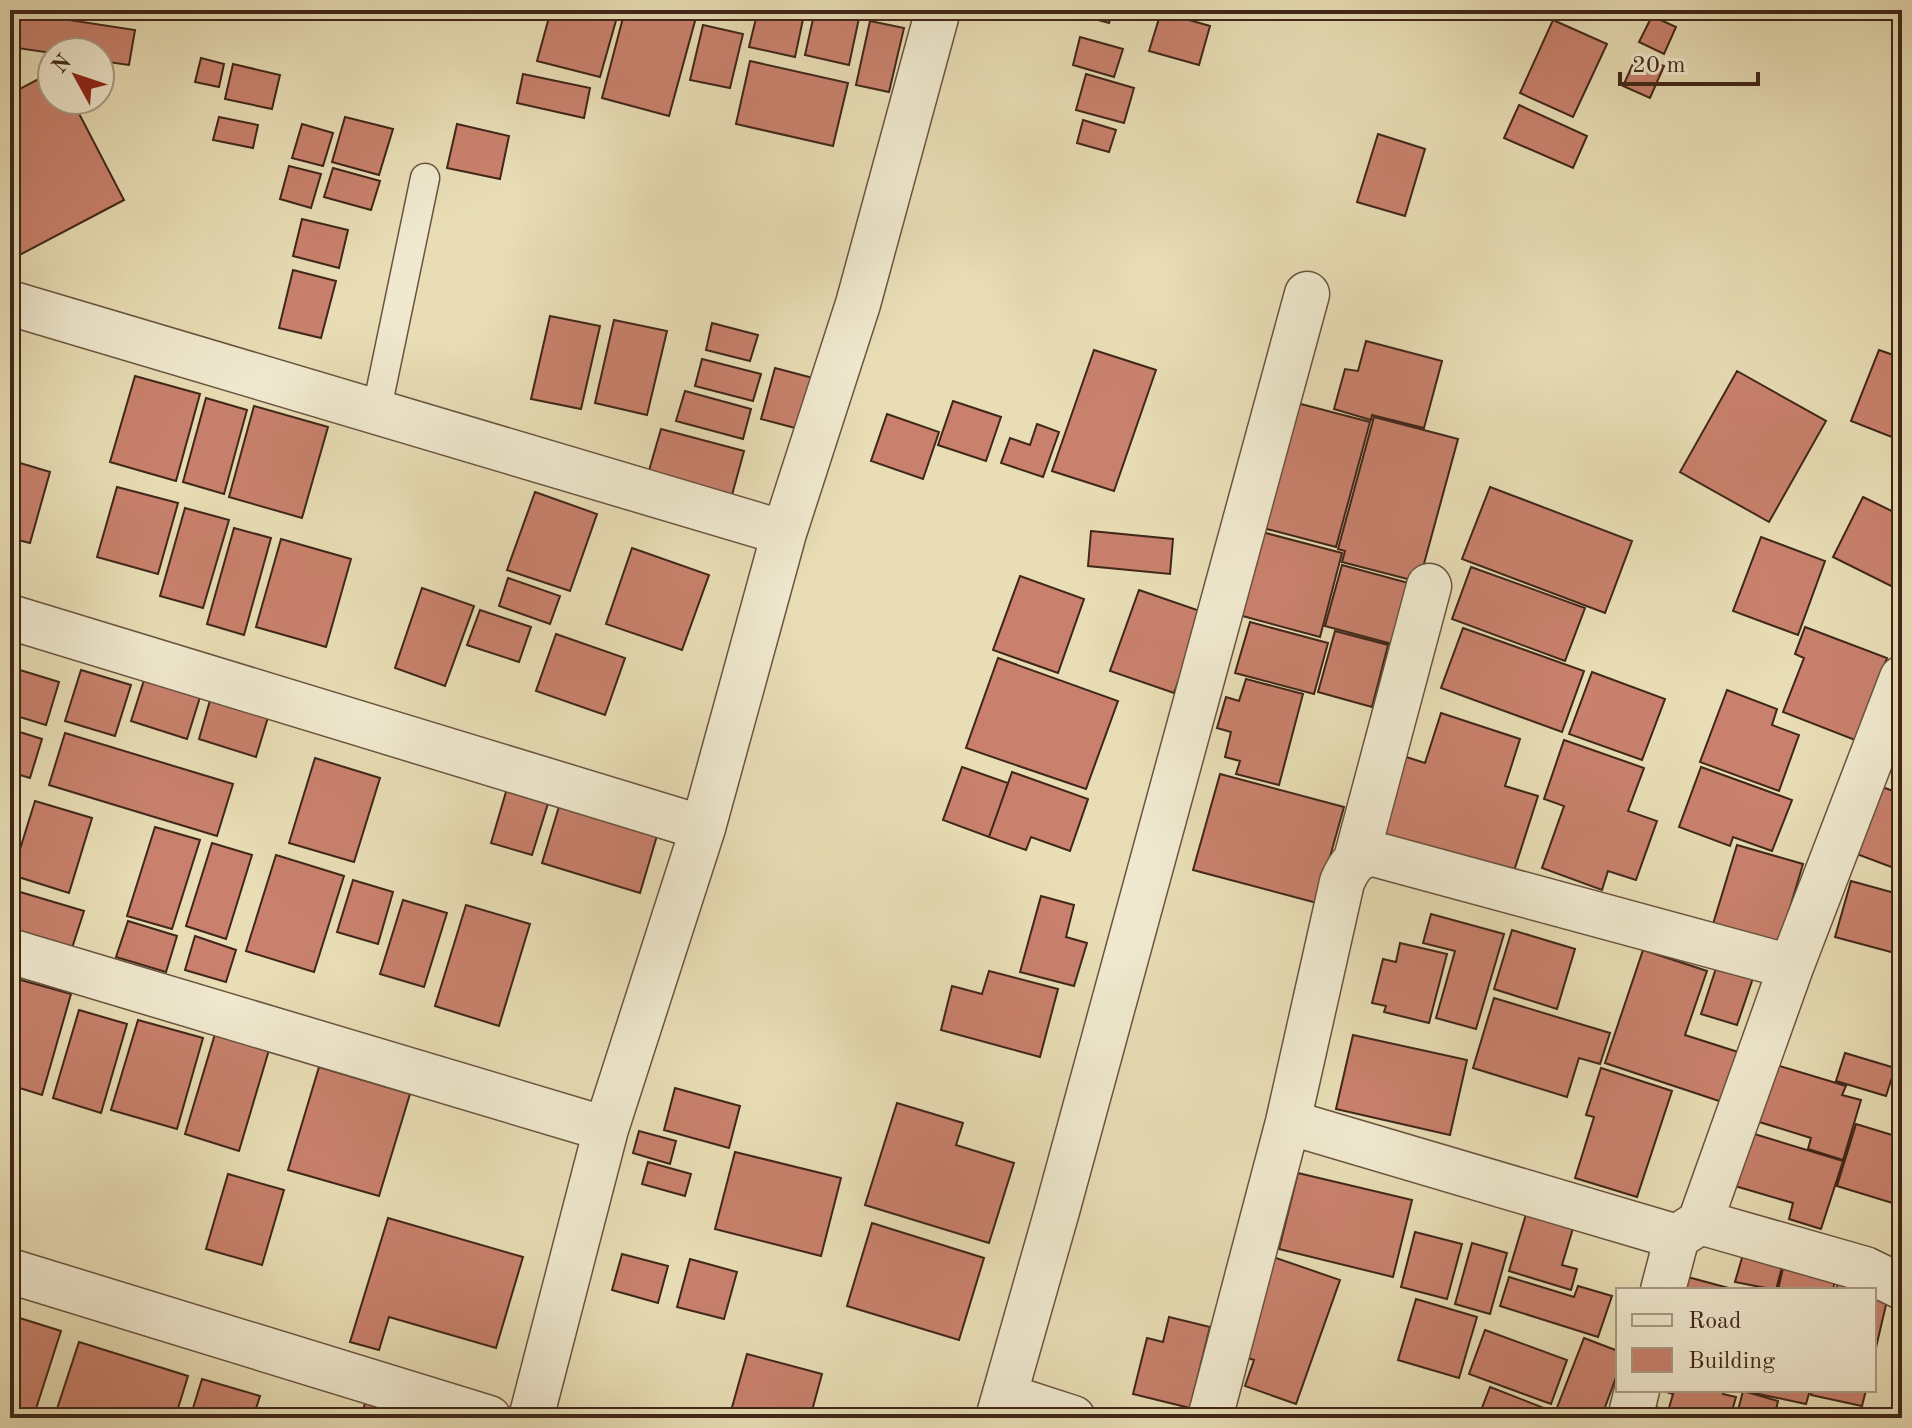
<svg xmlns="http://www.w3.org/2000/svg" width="1912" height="1428" font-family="'Old Standard TT',serif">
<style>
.building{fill:#c9816d;stroke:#402719;stroke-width:2}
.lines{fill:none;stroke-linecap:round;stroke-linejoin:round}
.service-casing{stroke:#6a5440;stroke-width:31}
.minor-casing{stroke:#6a5440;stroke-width:47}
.service{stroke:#f0e9cf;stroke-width:28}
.minor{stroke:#f0e9cf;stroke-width:44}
</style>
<rect width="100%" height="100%" fill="#e8ddb5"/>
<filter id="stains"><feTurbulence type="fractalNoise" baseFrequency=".0025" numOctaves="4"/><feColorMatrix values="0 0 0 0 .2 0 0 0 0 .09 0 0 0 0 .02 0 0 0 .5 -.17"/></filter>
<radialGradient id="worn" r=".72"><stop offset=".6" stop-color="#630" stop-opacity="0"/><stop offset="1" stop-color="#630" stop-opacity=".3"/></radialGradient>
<!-- building -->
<path class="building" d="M551,10H619L600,77L537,61Z
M625,10H698L669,116L602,98Z
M758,10H805L795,57L749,47Z
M815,10L859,18L849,65L805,55Z
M1062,10H1113L1109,23Z
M10,11L135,30L129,65L100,61V52L52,53L10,47Z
M1161,12L1210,26L1199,65L1149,51Z
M1652,16L1676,27L1664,54L1639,42Z
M1553,20L1607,44L1573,117L1520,93Z
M870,21L904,28L889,92L856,85Z
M703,25L743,34L730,88L690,80Z
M1080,37L1123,49L1114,77L1073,65Z
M1637,55L1664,66L1650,98L1623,86Z
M201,58L224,64L219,87L195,82Z
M750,61L848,83L833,146L736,124Z
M233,64L280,75L272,109L225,99Z
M52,72V100H72L124,200L10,260V94Z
M523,74L590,88L584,118L517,103Z
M1086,74L1134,88L1124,123L1076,110Z
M1519,105L1587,136L1573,168L1504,138Z
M219,117L258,125L253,148L213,140Z
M345,117L393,129L379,175L332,162Z
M1083,120L1116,130L1109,152L1077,143Z
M302,124L333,133L323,166L292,158Z
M457,124L509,136L500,179L447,168Z
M1378,134L1425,149L1405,216L1357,202Z
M289,166L321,174L311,208L280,199Z
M333,168L380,181L371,210L324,197Z
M302,219L348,230L339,268L293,256Z
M293,270L336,281L321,338L279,328Z
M550,316L600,326L581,409L531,399Z
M614,320L667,331L647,415L595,403Z
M712,323L758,335L750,361L706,350Z
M1366,341L1442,361L1424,428L1372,415L1371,420L1334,409L1345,369L1358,371Z
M1094,350L1156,370L1114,491L1052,471Z
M1879,350L1902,358V441L1851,421Z
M702,359L761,374L753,401L695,386Z
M775,368L813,378L799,429L761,419Z
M1737,371L1826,421L1769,522L1680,472Z
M135,376L200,394L176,481L110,462Z
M685,391L751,409L743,439L676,421Z
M206,398L247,410L224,494L183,482Z
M953,401L1001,417L986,461L938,445Z
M1297,403L1370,422L1336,547L1263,528Z
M254,406L328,427L302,518L229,497Z
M887,414L939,432L923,479L871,461Z
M1374,417L1458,439L1419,582L1342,562L1345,551L1338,549Z
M1037,424L1059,432L1043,477L1001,463L1010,438L1030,445Z
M661,429L744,451L732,495L648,474Z
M10,460L50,472L30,543L10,538Z
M117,487L178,503L158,574L97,557Z
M1490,487L1632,541L1605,613L1462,559Z
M535,492L597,514L570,591L507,570Z
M1863,497L1902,516V584L1899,590L1833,557Z
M185,508L229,520L203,608L160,596Z
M234,528L271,538L244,635L207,624Z
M1091,531L1173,539L1170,574L1088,566Z
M1262,532L1342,553L1320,637L1239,615Z
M1761,537L1825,561L1798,635L1733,611Z
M281,539L351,559L326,647L256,627Z
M632,548L709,575L682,650L606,624Z
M1342,565L1412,584L1396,645L1325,626Z
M1471,567L1585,608L1565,661L1452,619Z
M1020,576L1084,599L1058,673L993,650Z
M508,578L560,596L550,624L499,606Z
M422,588L474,606L445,686L395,668Z
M1139,590L1203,612L1174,693L1110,671Z
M480,610L531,627L519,662L467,645Z
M1250,622L1328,643L1314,694L1235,673Z
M1805,627L1887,658L1855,740L1783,712L1804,658L1795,654Z
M1463,628L1584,671L1562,732L1441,688Z
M1335,631L1388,645L1372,707L1318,692Z
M556,634L625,658L605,715L536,691Z
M998,658L1118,701L1086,789L966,748Z
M10,667L59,682L46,725L10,714Z
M81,670L131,685L115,736L65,721Z
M1592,672L1665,699L1642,760L1569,734Z
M145,677L201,694L187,739L131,721Z
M1246,679L1303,694L1279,785L1236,774L1240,761L1225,757L1231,732L1217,728L1226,697L1239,701Z
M1727,690L1777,709L1772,725L1799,735L1779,791L1700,762Z
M211,697L269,714L256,757L199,739Z
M1441,713L1520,739L1505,786L1538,796L1512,877L1374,833L1400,755L1425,763Z
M10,729L42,739L30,778L10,772Z
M65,733L233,784L217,836L49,785Z
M1564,740L1644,768L1628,811L1657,821L1636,880L1608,871L1602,890L1542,868L1564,806L1544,799Z
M315,758L380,778L354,862L289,843Z
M962,767L1008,783L989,837L943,820Z
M1701,767L1792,800L1772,851L1733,837L1730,846L1679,827Z
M1012,772L1088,799L1070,851L1031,837L1026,850L989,837Z
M1220,774L1344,807L1317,903L1193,870Z
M10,783L19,786L10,816Z
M508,785L550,797L532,855L491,843Z
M1879,786L1902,794V871L1854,853Z
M561,800L659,829L640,893L542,863Z
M35,801L92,818L69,893L12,875Z
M155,827L200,840L172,929L127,916Z
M212,843L252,855L226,939L186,926Z
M1737,845L1803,864L1779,944L1713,924Z
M276,855L344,876L314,972L246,951Z
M353,880L393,892L378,944L337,932Z
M1851,881L1902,895V955L1835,937Z
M10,889L84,911L72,948L10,930Z
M1041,896L1074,905L1066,937L1087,943L1074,986L1020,972Z
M403,900L447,913L424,987L380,974Z
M466,905L530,924L499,1026L435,1006Z
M1431,914L1504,934L1476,1029L1436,1018L1455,951L1423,943Z
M128,921L177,936L166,972L116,957Z
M1512,930L1575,949L1557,1009L1494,989Z
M195,936L236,950L226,982L185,970Z
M1400,943L1447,954L1429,1023L1384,1012L1386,1006L1372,1003L1383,959L1396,962Z
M1643,950L1707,971L1685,1035L1738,1052L1722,1102L1605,1063Z
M1718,962L1754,975L1737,1025L1701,1014Z
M989,971L1058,989L1040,1057L941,1030L952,986L982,994Z
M10,977L71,994L42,1095L10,1085Z
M1494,998L1610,1033L1600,1064L1579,1058L1567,1097L1473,1068Z
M79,1010L127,1024L101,1113L53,1098Z
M138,1020L203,1038L177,1129L111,1110Z
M215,1034L269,1050L239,1151L185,1134Z
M1353,1035L1467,1060L1450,1135L1336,1109Z
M1845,1053L1895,1068L1886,1096L1836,1081Z
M1773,1064L1846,1086L1842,1095L1861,1100L1843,1160L1808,1149L1811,1138L1756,1121Z
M319,1067L410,1094L379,1196L288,1170Z
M1601,1068L1672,1091L1637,1197L1575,1178L1594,1117L1586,1115Z
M675,1088L740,1106L729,1148L664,1130Z
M897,1103L963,1123L956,1145L1014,1163L989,1243L865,1205Z
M1856,1124L1902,1138V1206L1837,1186Z
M639,1131L676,1141L670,1164L633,1153Z
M1751,1133L1843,1161L1821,1229L1789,1219L1793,1203L1735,1186Z
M735,1152L841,1178L821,1256L715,1229Z
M648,1162L691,1174L685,1196L642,1184Z
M1298,1173L1412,1200L1393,1277L1279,1249Z
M228,1174L284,1190L262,1265L206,1249Z
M1530,1201L1577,1215L1562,1265L1577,1269L1571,1290L1509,1271Z
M388,1218L523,1257L496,1348L389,1317L379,1350L350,1342Z
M872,1223L984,1258L959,1340L847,1306Z
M1415,1232L1462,1244L1447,1299L1401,1287Z
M1472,1243L1507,1253L1490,1314L1455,1304Z
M1746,1244L1785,1255L1776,1290L1735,1282Z
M622,1254L668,1266L658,1303L612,1290Z
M1270,1256L1340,1280L1296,1404L1245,1386L1254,1360L1235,1354Z
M690,1259L737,1272L724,1319L677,1307Z
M1785,1259L1837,1270L1833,1290H1778Z
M1684,1276L1736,1290H1680Z
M1509,1277L1574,1297L1578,1286L1612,1296L1598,1337L1500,1306Z
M1839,1280L1889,1292L1874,1356V1290H1836Z
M1416,1299L1477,1317L1459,1378L1398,1360Z
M10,1315L61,1331L33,1418H10Z
M1169,1317L1210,1327L1190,1408L1133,1394L1147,1338L1163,1342Z
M1485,1330L1567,1360L1551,1404L1469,1374Z
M1584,1338L1618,1351V1372L1601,1418H1553Z
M79,1342L188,1376L175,1418H54Z
M747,1354L822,1374L810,1418H729Z
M202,1379L260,1396L253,1418H190Z
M1490,1387L1549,1410L1546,1418H1478Z
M1660,1390H1724L1723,1394L1736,1397L1730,1418H1708L1669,1408L1673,1394Z
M1755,1390H1810L1806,1404L1754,1393Z
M1812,1390H1866L1862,1406L1811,1395Z
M1743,1391L1778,1401L1774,1418H1736Z
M369,1392L447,1418H360Z
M1652,1406L1696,1418H1648Z"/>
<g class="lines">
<!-- service casing -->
<g class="service-casing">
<path id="service" d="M376,413L425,178"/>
</g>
<!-- minor casing -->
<g class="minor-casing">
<path id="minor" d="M10,303L784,533
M10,617L703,828
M1356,859L1429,586
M10,951L606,1129
M1288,1122L1677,1237
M1700,1222L1791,967L1902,678
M10,1271L489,1418
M1663,1290L1677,1237L1700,1222L1865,1269L1902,1287
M1005,1396L1073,1418
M531,1418L606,1129L703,828L784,533L858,304L938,10
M998,1418L1057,1211L1307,294
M1210,1418L1288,1122L1342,882C1349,866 1356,855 1374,854L1791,967
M1630,1418L1637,1390"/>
</g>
<!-- service -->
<use href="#service" class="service"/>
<!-- minor -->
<use href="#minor" class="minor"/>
</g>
<!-- margin -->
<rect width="1912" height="1428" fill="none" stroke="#e8ddb5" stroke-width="40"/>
<rect x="12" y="12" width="1888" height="1404" fill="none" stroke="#402719" stroke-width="4"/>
<rect x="20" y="20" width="1872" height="1388" fill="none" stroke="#402719" stroke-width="2"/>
<!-- legend -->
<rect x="1616" y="1288" width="260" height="104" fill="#f0e9cf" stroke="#aa9b86" stroke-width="2"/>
<rect x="1632" y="1314" width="40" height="12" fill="#f0e9cf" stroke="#aa9b86" stroke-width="2"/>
<text x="1688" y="1328" font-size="24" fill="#402719">Road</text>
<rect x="1632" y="1348" width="40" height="24" fill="#c9816d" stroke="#aa9b86" stroke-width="2"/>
<text x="1688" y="1368" font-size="24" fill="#402719">Building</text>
<!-- north arrow -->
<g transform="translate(76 76) rotate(310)"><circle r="38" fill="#f0e9cf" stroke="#aa9b86" stroke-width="2"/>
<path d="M0-6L14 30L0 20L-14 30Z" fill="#8f2418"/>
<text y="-12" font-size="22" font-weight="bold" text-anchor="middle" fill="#402719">N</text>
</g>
<!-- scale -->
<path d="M1620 72v12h138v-12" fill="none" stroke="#402719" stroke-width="4"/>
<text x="1632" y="72" font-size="24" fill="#402719" stroke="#f0e9cf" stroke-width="6" paint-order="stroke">20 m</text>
<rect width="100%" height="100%" filter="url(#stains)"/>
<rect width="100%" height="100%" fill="url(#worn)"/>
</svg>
